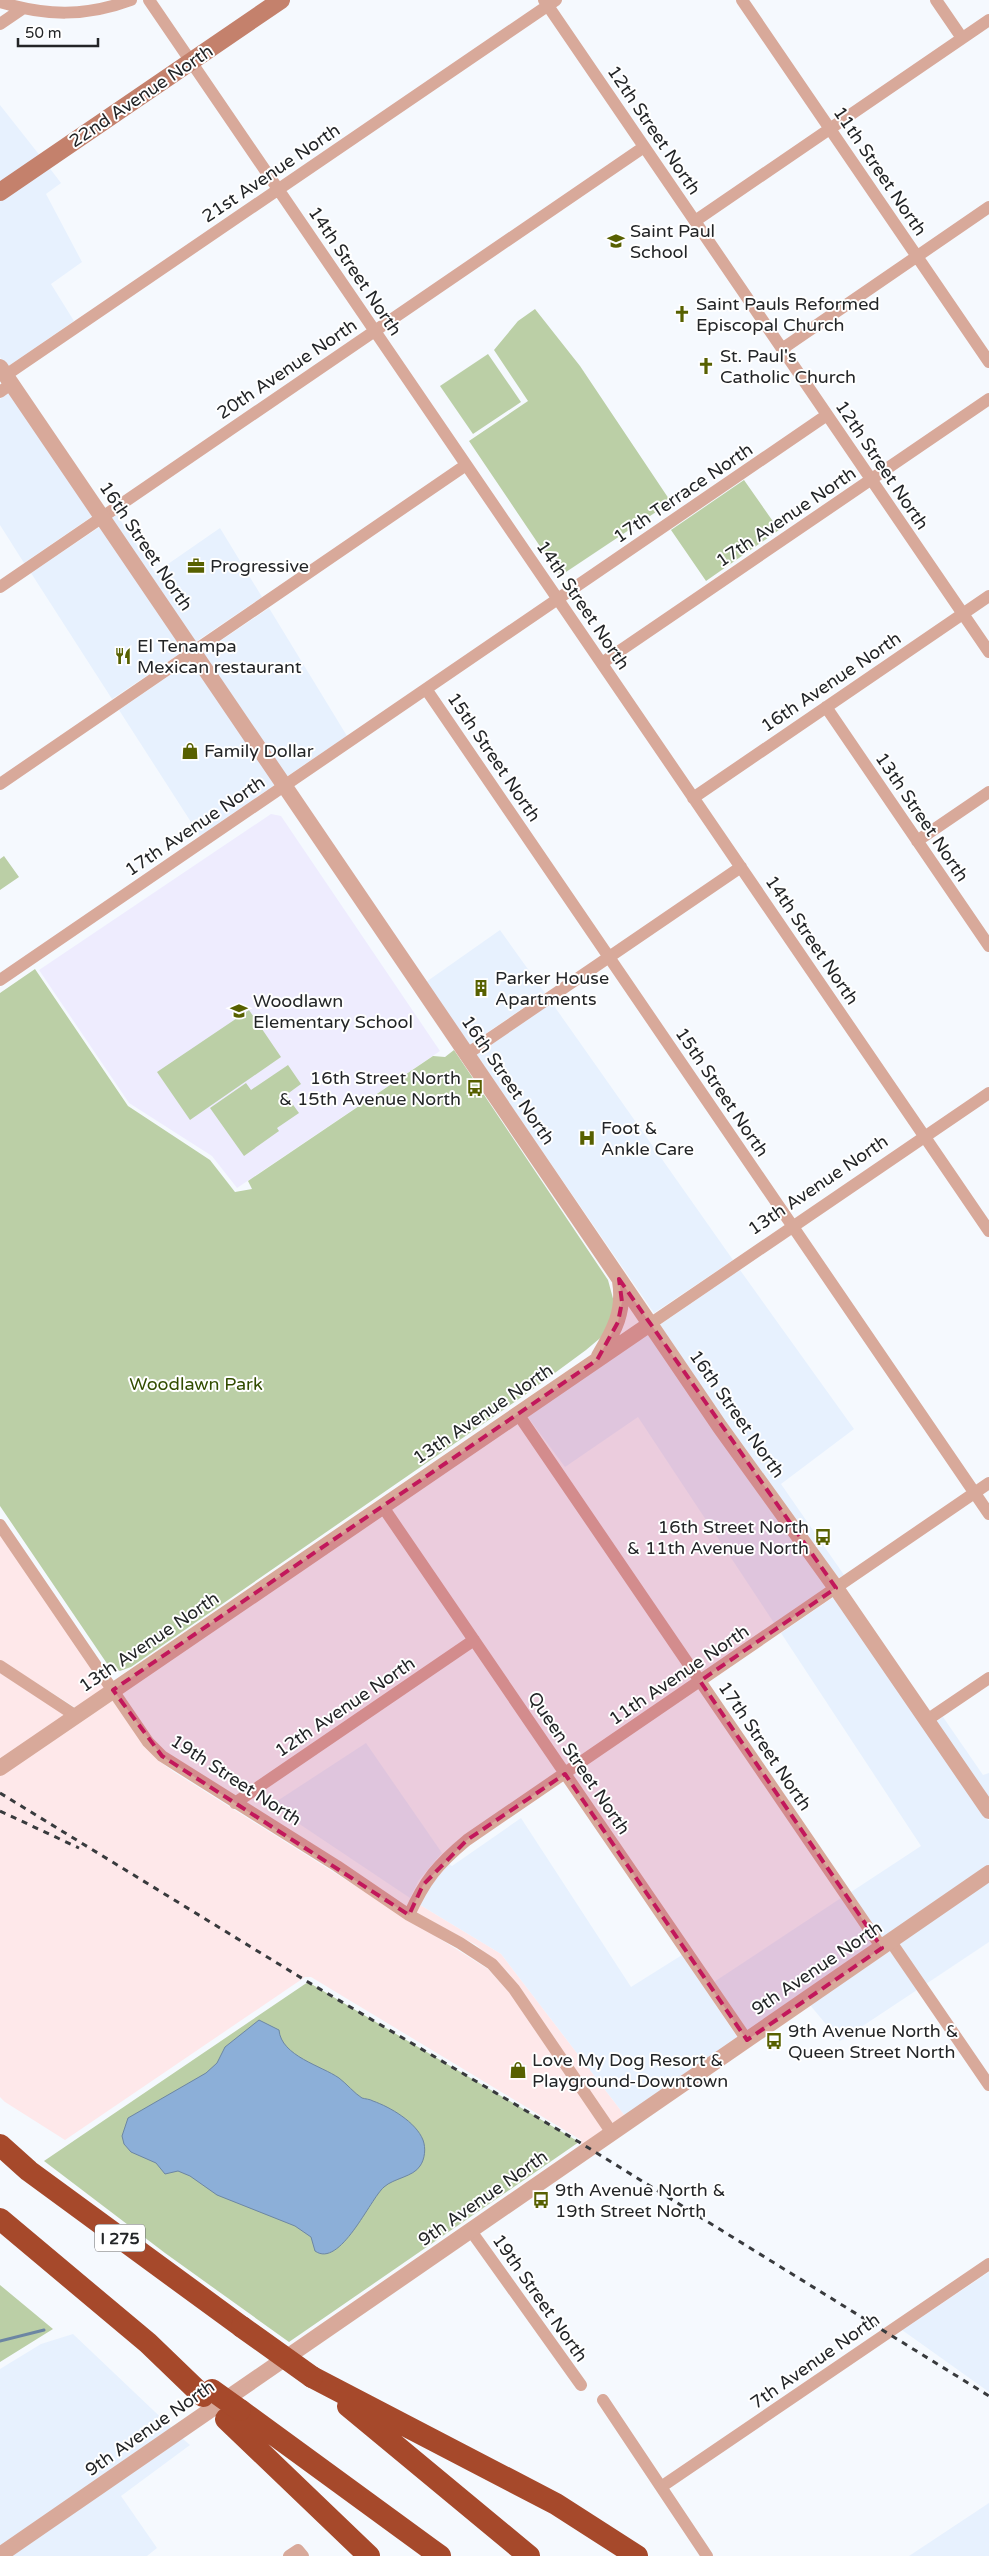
<svg xmlns="http://www.w3.org/2000/svg" width="989" height="2556" font-family="'Varela Round',sans-serif">
<style>
.built{fill:#e7f1fe}
.industrial{fill:#fee8ea}
.education{fill:#eeecfe}
.green{fill:#bbcfa6}
.water{fill:#8cafd8;stroke:#6c86a3}
.lines{fill:none;stroke-linecap:round;stroke-linejoin:round}
.stream{stroke:#6c86a3;stroke-width:3}
.minor{stroke:#d8a99a;stroke-width:12}
.tertiary{stroke:#d8a99a;stroke-width:16}
.secondary{stroke:#c4816c;stroke-width:18}
.motorway{stroke:#a6492b;stroke-width:22}
.rail{stroke:#383a3d;stroke-width:3;stroke-dasharray:6 6;stroke-linecap:butt}
.motorway-bridge{stroke:#a6492b;stroke-width:22}
.marked{fill:#c2185b;fill-opacity:0.2;stroke:#c2185b;stroke-width:4;stroke-dasharray:10 6;stroke-linejoin:round}
.labels{text-anchor:middle;stroke-width:4;stroke-linejoin:round;paint-order:stroke}
.shield{fill:#fff;stroke:#656668;stroke-width:1}
.shield-label{font-size:16px;font-weight:bold;fill:#232527}
.street-label{font-size:18px;fill:#232527;stroke:#fff}
.poi-label{font-size:18px;fill:#232527;stroke:#fff;text-anchor:start}
.park-label{font-size:18px;fill:#324c00;stroke:#fff}
</style>
<rect width="100%" height="100%" fill="#f5f9fe"/>
<!-- built -->
<path class="built" d="M0,105L41,157L0,184Z
M48,166L61,183L46,194L82,262L51,284L74,321L7,367L0,357V199Z
M10,392L94,515L24,563L0,525V399Z
M117,515L155,573L220,528L262,597L194,643L110,519Z
M101,526L185,650L112,699L31,573Z
M269,608L347,736L286,777L201,654Z
M192,660L276,784L200,836L119,710Z
M500,930L545,993L469,1045L426,982Z
M552,1003L733,1260L654,1313L476,1055Z
M740,1270L854,1429L781,1484L844,1575L837,1579L658,1326Z
M649,1332L828,1586L774,1623L638,1417L565,1467L527,1416Z
M835,1596L989,1821V1865L883,1940L851,1892L921,1846L781,1633Z
M943,1717L983,1775L989,1773V1801L935,1722Z
M366,1743L442,1853L419,1880L410,1898L271,1805Z
M521,1818L631,1987L682,1955L738,2038L625,2116L501,1954L420,1905L428,1888L449,1864L452,1866Z
M989,1880V1942L926,1984L899,1944Z
M841,1898L874,1946L748,2031L714,1982Z
M890,1951L917,1990L840,2041L810,2005Z
M989,2272V2392L902,2330Z
M73,2334L173,2429L0,2548V2369L41,2344Z
M182,2438L190,2445L121,2496L157,2548L147,2556H10Z
M989,2503V2556H909Z"/>
<!-- industrial -->
<path class="industrial" d="M0,1534L105,1688L76,1708L0,1660Z
M0,1673L66,1715L0,1760Z
M112,1699L159,1761L174,1772L488,1969L510,1993L604,2131L581,2146V2140L311,1977H305L65,2140L5,2102L0,2097V1775Z
M420,1905L501,1954L625,2116L613,2125L508,1972L476,1945L417,1913Z"/>
<!-- education -->
<path class="education" d="M271,814L281,816L440,1051L237,1188L212,1156L129,1103L39,970Z"/>
<!-- green -->
<path class="green" d="M535,309L580,366L671,502L560,576L469,441L528,401L494,350L518,321Z
M488,354L521,402L473,434L440,386Z
M744,480L779,530L706,581L671,530Z
M4,856L19,877L0,890V859Z
M35,969L128,1106L210,1160L235,1192L252,1189L248,1181L433,1056L445,1057L454,1050L608,1280L615,1306L605,1334L586,1350L529,1392L131,1667L120,1671L110,1668L0,1506V993Z
M249,1010L281,1057L190,1120L157,1072Z
M288,1065L301,1084L286,1095L299,1113L277,1128L279,1131L244,1156L210,1108L246,1083L251,1090Z
M308,1982L579,2142L289,2342L165,2253L44,2161Z
M0,2285L53,2329L0,2362Z"/>
<!-- water -->
<path class="water" d="M259,2020L279,2030C281,2056 322,2066 339,2078C347,2084 354,2093 362,2098C365,2099 370,2099 373,2101C390,2107 416,2122 423,2140C426,2148 425,2159 420,2166C413,2177 394,2178 384,2187C370,2199 340,2269 315,2251L311,2237L295,2226L217,2195L190,2176L178,2171L165,2174L156,2163L131,2152L124,2144L122,2136L128,2118L206,2073L217,2063L225,2047Z"/>
<g class="lines">
<!-- stream -->
<path class="stream" d="M0,2341L44,2330"/>
<!-- minor -->
<path class="minor" d="M149,0L989,1231
M544,0L989,652
M742,0L989,362
M936,0L962,38
M0,2C45,16 86,17 131,0
M0,24L22,9
M695,221L989,20
M782,349L989,207
M6,375L556,0
M0,392L11,384
M0,587L644,147
M602,663L989,399
M426,689L989,1514
M826,707L989,946
M0,784L466,465
M693,798L989,596
M917,841L989,792
M0,980L827,415
M467,1054L741,867
M650,1324L989,1093
M518,1414L882,1948
M383,1507L747,2040
M0,1525L148,1742L162,1756L337,1866L409,1915L460,1943L492,1964L514,1989L612,2133
M0,1666L76,1716
M927,1720L989,1678
M235,1803L474,1640
M409,1915C425,1880 437,1865 467,1840L989,1483
M891,1942L989,2085
M471,2231L581,2385
M603,2400L707,2556
M661,2487L989,2264
M289,2556L298,2550L303,2556"/>
<!-- tertiary -->
<path class="tertiary" d="M0,367L720,1427L836,1588L989,1811
M599,1356C614,1331 625,1311 620,1281
M0,1768L650,1324
M0,2555L989,1873"/>
<!-- secondary -->
<path class="secondary" d="M0,192L281,0"/>
<!-- motorway -->
<path class="motorway" d="M0,2145L29,2171L242,2327
M0,2219L148,2343L203,2396
M312,2377L556,2504L637,2556
M348,2406L529,2556
M240,2410L440,2556
M226,2419L369,2556"/>
<!-- rail -->
<path class="rail" d="M0,1793L308,1982L579,2142L989,2396
M0,1811L79,1848"/>
<!-- motorway-bridge -->
<path class="motorway-bridge" d="M242,2327L312,2377
M212,2390L240,2410"/>
</g>
<!-- marked area -->
<path class="marked" d="M619,1279L836,1588L700,1681L882,1948L747,2040L565,1774L467,1840L423,1885L409,1915L162,1756L113,1690L597,1360L618,1322L622,1302Z"/>
<!-- icons -->
<defs>
<g id="school-bare" transform="scale(1.35)"><path d="M0-5L7-2L0 1L-7-2ZM-4 1L0 2.5L4 1V4Q0 6-4 4Z" fill="#576000" stroke="#fff" stroke-width="2.5" paint-order="stroke"/></g>
<g id="church-bare" transform="scale(1.35)"><path d="M-1.2-6h2.4v3.5h3.3v2.4h-3.3V6h-2.4V-.1h-3.3v-2.4h3.3Z" fill="#576000" stroke="#fff" stroke-width="2.5" paint-order="stroke"/></g>
<g id="office-bare" transform="scale(1.35)"><path d="M-6-3h4V-5.5h4V-3h4V5H-6ZM-1-4.5V-3h2v-1.5ZM-6 0V1H6V0Z" fill="#576000" stroke="#fff" stroke-width="2.5" paint-order="stroke"/></g>
<g id="restaurant-bare" transform="scale(1.35)"><path d="M-5-6h1v4h1v-4h1v4h1v-4h1v5L-1.5 .5V6h-2V.5L-5-1ZM5-6V6H3V1.5H1.5Q1.5-4 5-6Z" fill="#576000" stroke="#fff" stroke-width="2.5" paint-order="stroke"/></g>
<g id="shop-bare" transform="scale(1.35)"><path d="M-5-2.5h2.3a2.7 3.5 0 0 1 5.4 0H5L5.5 6h-11ZM-1.5-2.5h3a1.5 2.3 0 0 0-3 0Z" fill="#576000" stroke="#fff" stroke-width="2.5" paint-order="stroke"/></g>
<g id="building-bare" transform="scale(1.35)"><path d="M-4-6H4V6H1V3H-1V6H-4ZM-2.5-4.3h1.7v1.8h-1.7ZM.8-4.3h1.7v1.8H.8ZM-2.5-1h1.7V.8h-1.7ZM.8-1h1.7V.8H.8Z" fill="#576000" stroke="#fff" stroke-width="2.5" paint-order="stroke"/></g>
<g id="bus-bare" transform="scale(1.35)"><path d="M-5-6H5V4H4V6H2V4H-2V6H-4V4H-5ZM-3.5-4V0h7V-4ZM-3.5 1.2v1.5H-2V1.2ZM2 1.2v1.5H3.5V1.2Z" fill="#576000" stroke="#fff" stroke-width="2.5" paint-order="stroke"/></g>
<g id="hospital-bare" transform="scale(1.35)"><path d="M-5-5h3v3.5h4V-5h3V5h-3V1.5h-4V5h-3Z" fill="#576000" stroke="#fff" stroke-width="2.5" paint-order="stroke"/></g>
</defs>
<g fill-rule="evenodd">
<use href="#school-bare" x="616" y="241"/>
<use href="#church-bare" x="682" y="314"/>
<use href="#church-bare" x="706" y="366"/>
<use href="#office-bare" x="196" y="566"/>
<use href="#restaurant-bare" x="123" y="656"/>
<use href="#shop-bare" x="190" y="751"/>
<use href="#building-bare" x="481" y="988"/>
<use href="#school-bare" x="239" y="1011"/>
<use href="#bus-bare" x="475" y="1088"/>
<use href="#hospital-bare" x="587" y="1138"/>
<use href="#bus-bare" x="823" y="1537"/>
<use href="#bus-bare" x="774" y="2041"/>
<use href="#shop-bare" x="518" y="2070"/>
<use href="#bus-bare" x="541" y="2200"/>
</g>
<g class="labels">
<!-- shield labels -->
<rect class="shield" x="95" y="2224.5" width="50" height="27" rx="4"/>
<g class="shield-label">
<text x="120" y="2244">I 275</text>
</g>
<!-- street labels -->
<g class="street-label">
<text transform="translate(141 96) rotate(-34)" y="6">22nd Avenue North</text>
<text transform="translate(654 130) rotate(56)" y="6">12th Street North</text>
<text transform="translate(880 171) rotate(56)" y="6">11th Street North</text>
<text transform="translate(271 173) rotate(-34)" y="6">21st Avenue North</text>
<text transform="translate(355 271) rotate(56)" y="6">14th Street North</text>
<text transform="translate(287 369) rotate(-34)" y="6">20th Avenue North</text>
<text transform="translate(882 465) rotate(56)" y="6">12th Street North</text>
<text transform="translate(683 493) rotate(-34)" y="6">17th Terrace North</text>
<text transform="translate(786 517) rotate(-34)" y="6">17th Avenue North</text>
<text transform="translate(146 546) rotate(56)" y="6">16th Street North</text>
<text transform="translate(583 605) rotate(56)" y="6">14th Street North</text>
<text transform="translate(831 682) rotate(-34)" y="6">16th Avenue North</text>
<text transform="translate(494 757) rotate(56)" y="6">15th Street North</text>
<text transform="translate(922 817) rotate(56)" y="6">13th Street North</text>
<text transform="translate(195 826) rotate(-34)" y="6">17th Avenue North</text>
<text transform="translate(812 940) rotate(56)" y="6">14th Street North</text>
<text transform="translate(508 1080) rotate(56)" y="6">16th Street North</text>
<text transform="translate(722 1092) rotate(56)" y="6">15th Street North</text>
<text transform="translate(818 1185) rotate(-34)" y="6">13th Avenue North</text>
<text transform="translate(483 1414) rotate(-34)" y="6">13th Avenue North</text>
<text transform="translate(737 1414) rotate(55)" y="6">16th Street North</text>
<text transform="translate(149 1642) rotate(-34)" y="6">13th Avenue North</text>
<text transform="translate(679 1675) rotate(-34)" y="6">11th Avenue North</text>
<text transform="translate(345 1707) rotate(-34)" y="6">12th Avenue North</text>
<text transform="translate(765 1746) rotate(56)" y="6">17th Street North</text>
<text transform="translate(579 1763) rotate(56)" y="6">Queen Street North</text>
<text transform="translate(236 1780) rotate(33)" y="6">19th Street North</text>
<text transform="translate(817 1968) rotate(-34)" y="6">9th Avenue North</text>
<text transform="translate(483 2198) rotate(-35)" y="6">9th Avenue North</text>
<text transform="translate(540 2298) rotate(55)" y="6">19th Street North</text>
<text transform="translate(815 2361) rotate(-35)" y="6">7th Avenue North</text>
<text transform="translate(150 2428) rotate(-35)" y="6">9th Avenue North</text>
</g>
<!-- poi labels -->
<g class="poi-label">
<text x="630" y="237">Saint Paul<tspan x="630" dy="21">School</tspan></text>
<text x="696" y="310">Saint Pauls Reformed<tspan x="696" dy="21">Episcopal Church</tspan></text>
<text x="720" y="362">St. Paul's<tspan x="720" dy="21">Catholic Church</tspan></text>
<text x="210" y="572">Progressive</text>
<text x="137" y="652">El Tenampa<tspan x="137" dy="21">Mexican restaurant</tspan></text>
<text x="204" y="757">Family Dollar</text>
<text x="495" y="984">Parker House<tspan x="495" dy="21">Apartments</tspan></text>
<text x="253" y="1007">Woodlawn<tspan x="253" dy="21">Elementary School</tspan></text>
<text x="461" y="1084" text-anchor="end">16th Street North<tspan x="461" dy="21">&amp; 15th Avenue North</tspan></text>
<text x="601" y="1134">Foot &amp;<tspan x="601" dy="21">Ankle Care</tspan></text>
<text x="809" y="1533" text-anchor="end">16th Street North<tspan x="809" dy="21">&amp; 11th Avenue North</tspan></text>
<text x="788" y="2037">9th Avenue North &amp;<tspan x="788" dy="21">Queen Street North</tspan></text>
<text x="532" y="2066">Love My Dog Resort &amp;<tspan x="532" dy="21">Playground-Downtown</tspan></text>
<text x="555" y="2196">9th Avenue North &amp;<tspan x="555" dy="21">19th Street North</tspan></text>
</g>
<!-- park labels -->
<g class="park-label">
<text x="196" y="1390">Woodlawn Park</text>
</g>
</g>
<!-- scale -->
<path d="M18 38v8h80v-8" fill="none" stroke="#232527" stroke-width="2.5"/>
<text x="25" y="38" font-size="15" fill="#232527" stroke="#ffffff" stroke-width="4" paint-order="stroke">50 m</text>
</svg>
